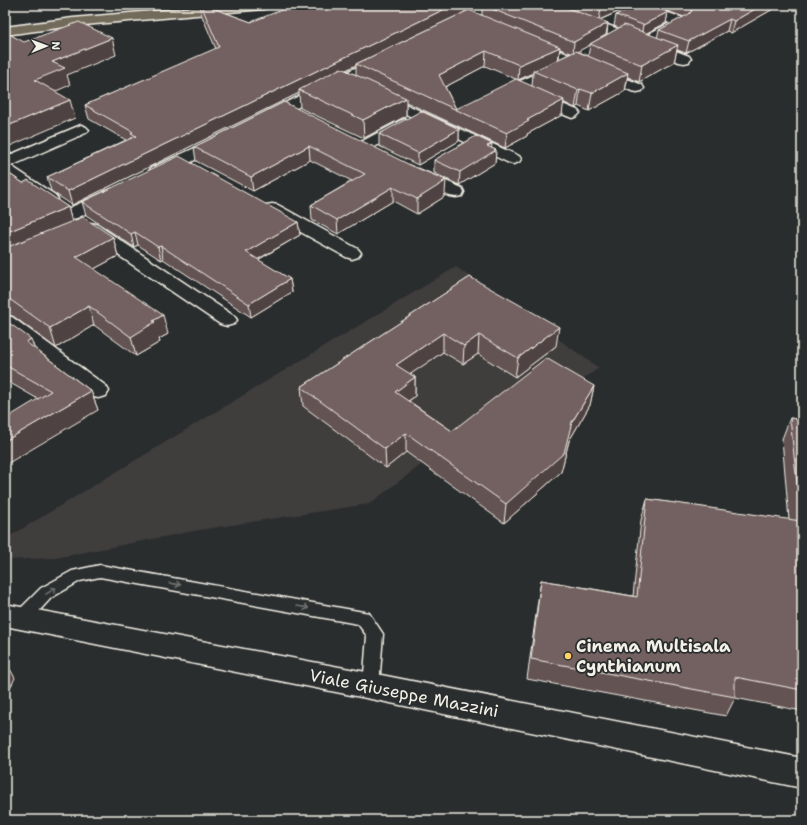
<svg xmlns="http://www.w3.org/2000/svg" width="807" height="825" font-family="'Shantell Sans',sans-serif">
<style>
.built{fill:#403c3d}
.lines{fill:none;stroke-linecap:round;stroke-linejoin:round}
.service-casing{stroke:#f4f1e8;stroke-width:3}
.minor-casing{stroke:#f4f1e8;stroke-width:3}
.tertiary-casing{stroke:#f4f1e8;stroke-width:3}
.primary-casing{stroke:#f4f1e8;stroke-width:3}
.service{fill:#2a2d2e;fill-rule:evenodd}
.minor{fill:#2a2d2e;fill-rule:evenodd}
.tertiary{fill:#2a2d2e;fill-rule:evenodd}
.primary{fill:#726b5a;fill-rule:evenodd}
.wall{fill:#635353;stroke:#f4f1e8;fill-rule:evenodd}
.shaded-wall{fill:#504343;stroke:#f4f1e8}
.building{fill:#736060;stroke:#f4f1e8}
.oneway{stroke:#71726f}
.poi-dot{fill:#ffd166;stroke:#2a2d2e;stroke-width:1.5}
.labels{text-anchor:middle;stroke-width:3.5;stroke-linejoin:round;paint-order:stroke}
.near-poi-label{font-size:17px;font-weight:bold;fill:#f4f1e8;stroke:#2a2d2e;text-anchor:start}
.near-street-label{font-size:17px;fill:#f4f1e8;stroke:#2a2d2e}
</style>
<rect width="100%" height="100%" fill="#2a2d2e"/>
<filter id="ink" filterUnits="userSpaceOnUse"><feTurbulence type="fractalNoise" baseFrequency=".025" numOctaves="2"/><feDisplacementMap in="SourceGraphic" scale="8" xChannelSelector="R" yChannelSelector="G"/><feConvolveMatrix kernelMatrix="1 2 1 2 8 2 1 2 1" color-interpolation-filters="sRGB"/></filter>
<g filter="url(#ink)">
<!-- built -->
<path class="built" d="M456,267L599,368L570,388L543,373L369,504L199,530L55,558L5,560V539Z"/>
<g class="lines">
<!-- service casing -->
<g class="service-casing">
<path id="service" d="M100,565L369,613L383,634L379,686L377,691L371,694L365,691L363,686L367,636L358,624L100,577L80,581L51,598L29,622L23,624L17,622L15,617L17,612L41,588L72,571Z"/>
</g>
<!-- minor casing -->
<g class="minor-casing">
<path id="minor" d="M482,5H498L496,8L455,29H445L443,26L445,23Z
M537,5H555L689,56L691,59L689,62L684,63L679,62L539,8Z
M635,5H645L686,19L688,22L686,25L662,38H652L650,35L652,32L670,23L635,11L634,8Z
M531,39L642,85L644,88L642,91L637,92L632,91L526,46L524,43L526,40Z
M383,54L388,55L390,58L388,61L269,122L264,124L259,122L256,119L259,116Z
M559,64L564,65L566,68L564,71L521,91L516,92L511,91L509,88L511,85Z
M379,92L519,156L521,159L519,162L513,164L507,162L374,99L372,96L374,93Z
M535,93L577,110L580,113L577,116L572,118L567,116L530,100L528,97L530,94Z
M405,119L410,121L413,124L410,127L369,150L363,152L357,150L355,147L357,144L400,121Z
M81,125L86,127L89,130L86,133L11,166L55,195L58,199L55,203L49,204L43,203L5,177V157Z
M221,136L227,138L229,141L227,144L163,176L157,177L151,176L149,172L151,168Z
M418,169L462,188L464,192L462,196L456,197L450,196L412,178L410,174L412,170Z
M111,189L117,190L120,194L117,198L77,218L71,219L65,218L62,214L65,210Z
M272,204L278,205L358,249L361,253L358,257L352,259L346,257L266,213L263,209L266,205Z
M90,223L96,224L234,316L237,320L234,324L227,326L220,324L84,232L81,228L84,224Z
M5,316L12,317L106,386L109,391L106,396L98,398L90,396L5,332Z"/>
</g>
<!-- tertiary casing -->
<g class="tertiary-casing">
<path id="tertiary" d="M5,604L371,673L802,758V788L371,699L5,626Z"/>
</g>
<!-- primary casing -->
<g class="primary-casing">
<path id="primary" d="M220,5H269L267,8L263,9L73,26L5,35V27L73,18Z"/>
</g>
<!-- service -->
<use href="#service" class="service"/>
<!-- minor -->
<use href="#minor" class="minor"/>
<!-- tertiary -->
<use href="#tertiary" class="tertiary"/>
<!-- primary -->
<use href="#primary" class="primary"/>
</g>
<!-- wall -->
<path class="wall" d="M200,5H204L251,22L347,9L465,12L482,15V5L487,6L489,5H633L600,20L608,23L607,35L619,28L614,26L616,15L637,5H780L731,33L727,31L686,53L677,50L674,62L639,82L628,77L625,91L589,111L578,106L575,108L563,102L562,115L527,134V136L505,148L406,102V116L364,138L300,108L299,93L72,205L51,191L47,177L126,140L89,119L85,105L216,49L202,16ZM650,5L684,17L659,30L657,38L646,34L666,23L668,12ZM590,45L588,56L578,51ZM560,49L571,53L559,59ZM356,65V75L346,70ZM485,66L518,80L533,73L532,86L456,109L445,87Z
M284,102L445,194L444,195V197L417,214L393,201L338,234L312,220L311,205L352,181L310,160L253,191L196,161L194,147Z
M459,129V141L418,165L379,146V134Z
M491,148L496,150L495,163L459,185L434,173V160Z
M5,171L23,183L68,207L72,221L113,237L118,256L94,269L168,334L159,339L160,342L136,356L94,325L56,348L13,316L5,315Z
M82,202L298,222L300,235L258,260L290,279L292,292L251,317L163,259L161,260L138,245L134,247L86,215Z
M470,277L556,346L515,377L478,354L463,364L443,352L410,374L415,377V396L409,401L452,431L594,386L590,405L569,441L561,472L504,523L406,452L386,468L303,406L301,387Z
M5,320L34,348L91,391L98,410L38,399L5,380Z
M790,418L802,420V711L735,698L726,716L527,679L538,600L541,580L633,596L641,520L647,499L789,520L782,439Z"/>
<!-- shaded-wall -->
<path class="shaded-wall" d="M453,5H465V12L356,64V65L302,92L299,90V93L72,205L68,191Z
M609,5H633L599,20L601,9Z
M762,5H780L731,33L734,21Z
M668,12L666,23L641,36L643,25Z
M730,19L727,31L686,53L689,41Z
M608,23L606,35L590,44V45L573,54L574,42Z
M112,38L116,55L67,75L70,85L40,98L35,80L52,62Z
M678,45L674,62L639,82L642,65Z
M560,47L558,61L533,71V73L518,80L519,65Z
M486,51L485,66L439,90V75Z
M628,73L625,91L589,111L592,93Z
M580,89L578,106L575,108L578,90Z
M406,98V116L364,138L363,120Z
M70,100L75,118L5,148V127Z
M564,100L562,115L527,134V136L505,148L507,133L527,120Z
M459,129V141L418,165V153Z
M492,144L491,154L496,150L495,163L459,185L460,172L487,146Z
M309,146L310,160L253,191L251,177Z
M446,180L445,194L444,195V197L417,214V199Z
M393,187V201L338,234L337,220Z
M68,207L73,226L5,254V233Z
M298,222L300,235L248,265L246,252Z
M135,232L138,245L134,247L131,234Z
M113,237L118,256L81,276L76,257Z
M161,246L163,259L161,260L158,247Z
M290,279L292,292L251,317L249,304Z
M89,306L94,325L56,348L50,328Z
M163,315L168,334L159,339L160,342L136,356L131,337L153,321Z
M559,327L556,346L515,377L518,358Z
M443,333V352L396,384V365Z
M479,335L478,354L463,364L464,346Z
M31,339L38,358L26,342Z
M415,377V396L395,411V392Z
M594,386L590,405L569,441L561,472L504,523L506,504L572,422Z
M91,391L98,410L5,465V441Z
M406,433V452L386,468L385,449Z
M5,660L15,678L5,698Z"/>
<!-- building -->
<path class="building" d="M201,5H204L251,22L294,5H346L347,9L363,5H453L68,191L47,177L136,136L131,133L133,132L85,105L219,47Z
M482,5L487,6L489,5H559L608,23L574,42Z
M591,5H609L601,9Z
M637,5H650L668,12L643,25L616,15Z
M686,5H762L734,21L730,19L689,41L659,30L689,14L692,11L690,6Z
M469,10L560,47L519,65L486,51L439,75L456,109L516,79L564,100L527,120L529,121L507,133L356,64Z
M79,22L112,38L52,62L65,68L35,80L70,100L5,127V32L24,42Z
M624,25L678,45L642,65L590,44Z
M576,51L628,73L592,93L580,89L578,90L533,71Z
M341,68L406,98L363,120L299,90Z
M284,102L410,165L446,180L442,182H444L417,199L393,187L337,220L311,205L365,174L309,146L251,177L194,147Z
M421,111L459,129L418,153L379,134Z
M476,136L492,144L487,146L496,150L460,172L434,160Z
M179,156L298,222L246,252L290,279L249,304L161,246L158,247L135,232L131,234L82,202Z
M5,171L23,183L28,180L68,207L5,233Z
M83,217L113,237L76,257L163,315L153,321L155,322L131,337L89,306L50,328L5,296V248Z
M470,277L559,327L518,358L479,335L464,346L443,333L396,365L415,377L395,392L452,431L546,358L594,386L572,422L564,453L506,504L406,433L385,449L301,387Z
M5,320L31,339L26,342L91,391L5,441V419L51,391L5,365Z
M790,418L802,420V690L735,677V697L531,659L541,580L637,597L647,499L801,521Z"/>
<!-- one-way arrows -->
<defs><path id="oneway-shaft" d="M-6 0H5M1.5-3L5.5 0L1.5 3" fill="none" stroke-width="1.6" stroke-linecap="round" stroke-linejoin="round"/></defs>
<g class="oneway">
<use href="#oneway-shaft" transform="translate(175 584) rotate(10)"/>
<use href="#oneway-shaft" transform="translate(51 591) rotate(-32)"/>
<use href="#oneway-shaft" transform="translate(303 607) rotate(10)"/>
</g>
</g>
<!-- markers -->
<circle class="poi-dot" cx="568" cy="656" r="4"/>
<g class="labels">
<!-- near-poi labels -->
<g class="near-poi-label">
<text x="576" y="652">Cinema Multisala<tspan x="576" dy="20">Cynthianum</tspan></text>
</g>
<!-- near-street labels -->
<g class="near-street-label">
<text transform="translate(404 693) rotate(11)" y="6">Viale Giuseppe Mazzini</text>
</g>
</g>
<!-- margin -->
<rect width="807" height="825" fill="none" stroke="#2a2d2e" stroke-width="20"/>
<rect x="10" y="10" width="787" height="805" fill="none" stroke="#f4f1e8" stroke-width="1.5" filter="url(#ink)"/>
<!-- north arrow -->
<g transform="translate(46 46) rotate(89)" stroke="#2a2d2e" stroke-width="3" paint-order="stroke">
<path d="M0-3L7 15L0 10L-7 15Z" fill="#f4f1e8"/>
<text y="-6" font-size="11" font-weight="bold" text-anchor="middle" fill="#f4f1e8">N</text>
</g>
</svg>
